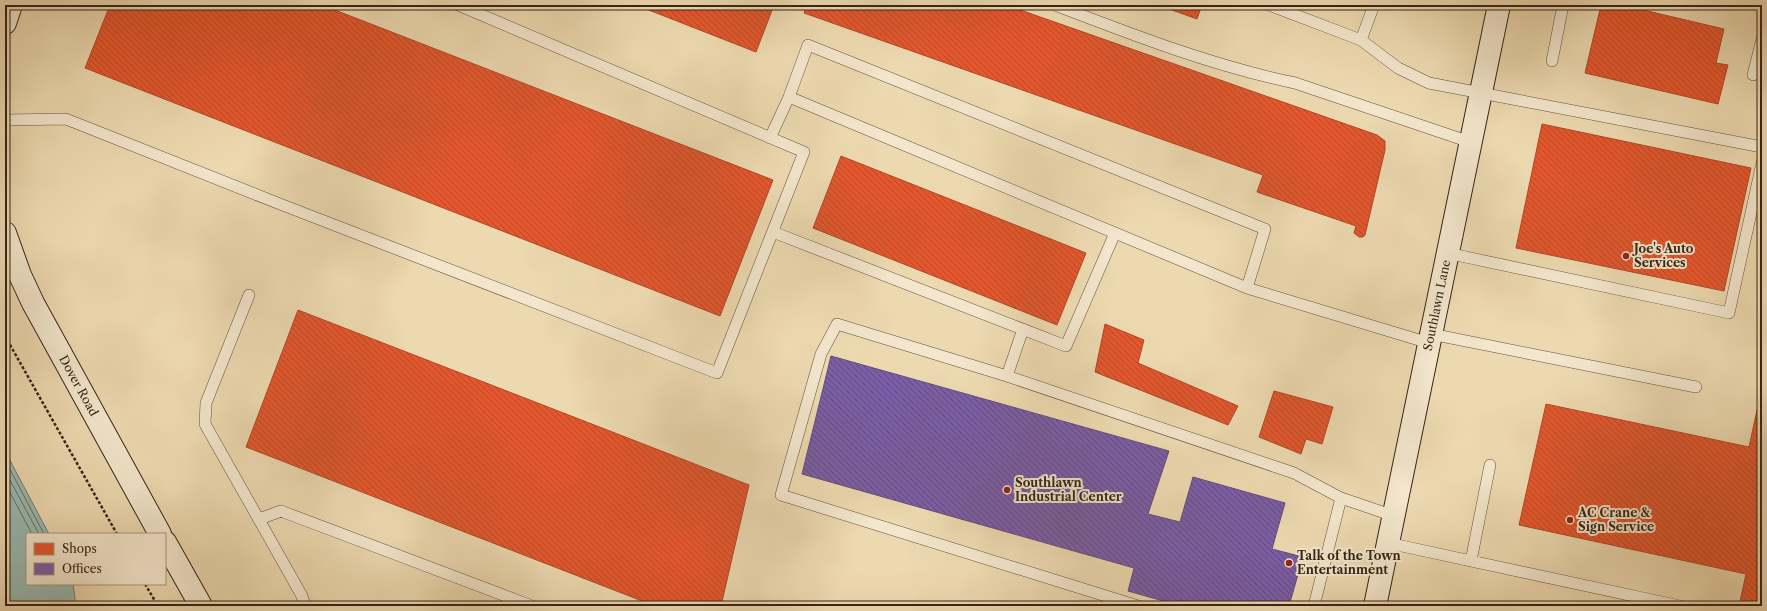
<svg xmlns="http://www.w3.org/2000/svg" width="1767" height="611" font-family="'Libre Caslon Text',serif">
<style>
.water{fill:#9ab9b1;stroke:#727d73}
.shops{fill:url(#shops-back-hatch);stroke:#b04827}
.offices{fill:url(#offices-back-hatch);stroke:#664d7c}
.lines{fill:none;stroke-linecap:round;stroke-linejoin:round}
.shore{stroke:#686e64;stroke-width:1}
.lane-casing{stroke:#63513d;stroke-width:12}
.secondary-casing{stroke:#352417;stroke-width:24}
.path{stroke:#352417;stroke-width:2.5;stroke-dasharray:3 2;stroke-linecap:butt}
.lane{stroke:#f3e6cc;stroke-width:11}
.secondary{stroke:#f3e6cc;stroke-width:22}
.poi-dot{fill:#8f2418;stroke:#f3e6cc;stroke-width:1.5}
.labels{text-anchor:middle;stroke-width:4;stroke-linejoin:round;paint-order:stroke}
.poi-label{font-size:12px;font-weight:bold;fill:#352417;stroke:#f3e6cc;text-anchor:start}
.street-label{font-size:12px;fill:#352417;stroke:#f3e6cc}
</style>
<defs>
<pattern id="shops-back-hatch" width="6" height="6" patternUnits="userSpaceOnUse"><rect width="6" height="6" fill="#e4572e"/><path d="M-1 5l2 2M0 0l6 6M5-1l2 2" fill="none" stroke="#ba4826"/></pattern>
<pattern id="offices-back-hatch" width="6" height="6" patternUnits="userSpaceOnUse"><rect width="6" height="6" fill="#7b5ea7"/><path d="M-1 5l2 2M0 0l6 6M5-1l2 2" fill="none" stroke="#60497f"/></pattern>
</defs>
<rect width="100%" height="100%" fill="#edd9b0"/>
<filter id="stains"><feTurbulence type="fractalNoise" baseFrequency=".005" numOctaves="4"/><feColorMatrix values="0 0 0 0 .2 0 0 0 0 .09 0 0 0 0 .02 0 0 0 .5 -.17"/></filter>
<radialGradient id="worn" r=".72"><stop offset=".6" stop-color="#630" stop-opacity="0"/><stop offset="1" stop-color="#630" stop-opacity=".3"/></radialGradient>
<!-- water -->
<path class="water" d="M5,451L49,534H27V584H73L76,606H5Z"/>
<!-- shops -->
<path class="shops" d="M110,5H322L773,180L720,316L85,68Z
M636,5H774L756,52Z
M807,5H1006L1377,135L1385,141V150L1365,235L1363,237H1359L1354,233L1356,226L1257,192L1263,175L804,13Z
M1158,5H1202L1197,19Z
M1601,5H1622L1724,29L1716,63L1728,65L1718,104L1585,73Z
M1542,124L1751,168L1724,291L1516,248Z
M841,156L1086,253L1057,325L813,228Z
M298,310L749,485L721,606H655L246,447Z
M1762,313V334H1758Z
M1105,324L1144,340L1138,363L1238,406L1228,425L1095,372Z
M1762,387V606H1739L1746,574L1519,525L1546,404L1749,447Z
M1274,391L1333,407L1322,444L1306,439L1301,454L1259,437Z"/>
<!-- offices -->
<path class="offices" d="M831,356L1169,451L1148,514L1180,522L1193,477L1285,503L1272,549L1303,557L1289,606H1181L1128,591L1134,568L802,474Z"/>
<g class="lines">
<!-- shore -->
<path class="shore" d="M5,460L44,534
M5,471L39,534
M5,483L32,534"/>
<!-- lane casing -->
<g class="lane-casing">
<path id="lane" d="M1055,5C1133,35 1213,66 1295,83L1470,142
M1269,5L1361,40L1398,68L1429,83L1762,147
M1361,40L1374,5
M1552,61L1563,5
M1753,75L1762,39
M789,97L1247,288
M5,120L66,119L280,204L717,373L804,152L458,5
M770,138L789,97L808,45L1265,229L1247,288L1429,343
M773,232L1066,346L1115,233
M1447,253L1729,313L1762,163
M249,295L206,403L205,424L302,596L305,606
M1023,329L1007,376L837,324L821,354L781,495L1138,606
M1431,334L1696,387
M1007,376L1294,473L1341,498L1394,516
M259,519L281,511L532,606
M1388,543L1680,606
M1471,561L1490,465
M1314,606L1341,498"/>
</g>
<!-- secondary casing -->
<g class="secondary-casing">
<g id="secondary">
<path d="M5,23L11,5"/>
<path id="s1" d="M5,233L20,275L33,303L160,534"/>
<path d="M165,542L201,606"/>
<path id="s2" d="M1375,606L1499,5"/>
</g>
</g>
<!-- path -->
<path class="path" d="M5,336L117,534
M145,584L158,606"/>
<!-- lane -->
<use href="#lane" class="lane"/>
<!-- secondary -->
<use href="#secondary" class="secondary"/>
</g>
<!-- markers -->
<g class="poi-dot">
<circle cx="1626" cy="256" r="4"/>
<circle cx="1007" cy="490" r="4"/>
<circle cx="1570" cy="520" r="4"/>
<circle cx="1289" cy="563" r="4"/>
</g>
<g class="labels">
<!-- poi labels -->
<g class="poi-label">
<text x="1634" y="253">Joe's Auto<tspan x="1634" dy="14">Services</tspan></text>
<text x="1015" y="487">Southlawn<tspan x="1015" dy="14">Industrial Center</tspan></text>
<text x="1578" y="517">AC Crane &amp;<tspan x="1578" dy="14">Sign Service</tspan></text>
<text x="1297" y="560">Talk of the Town<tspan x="1297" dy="14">Entertainment</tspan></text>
</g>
<!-- street labels -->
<g class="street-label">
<text dy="4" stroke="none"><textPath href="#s2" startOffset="307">Southlawn Lane</textPath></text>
<text dy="4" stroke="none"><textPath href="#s1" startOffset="170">Dover Road</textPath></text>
</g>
</g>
<!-- margin -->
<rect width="1767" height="611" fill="none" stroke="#edd9b0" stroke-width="20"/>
<rect x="6" y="6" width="1755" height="599" fill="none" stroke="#352417" stroke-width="2"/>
<rect x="10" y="10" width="1747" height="591" fill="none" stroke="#352417"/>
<!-- legend -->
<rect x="26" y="533" width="140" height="52" fill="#f3e6cc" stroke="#a79884"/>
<rect x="34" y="543" width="20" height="12" fill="#e4572e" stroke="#a79884"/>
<text x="62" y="553" font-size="12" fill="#352417">Shops</text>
<rect x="34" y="563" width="20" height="12" fill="#7b5ea7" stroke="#a79884"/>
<text x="62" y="573" font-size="12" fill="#352417">Offices</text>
<rect width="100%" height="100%" filter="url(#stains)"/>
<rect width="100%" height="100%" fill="url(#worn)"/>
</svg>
